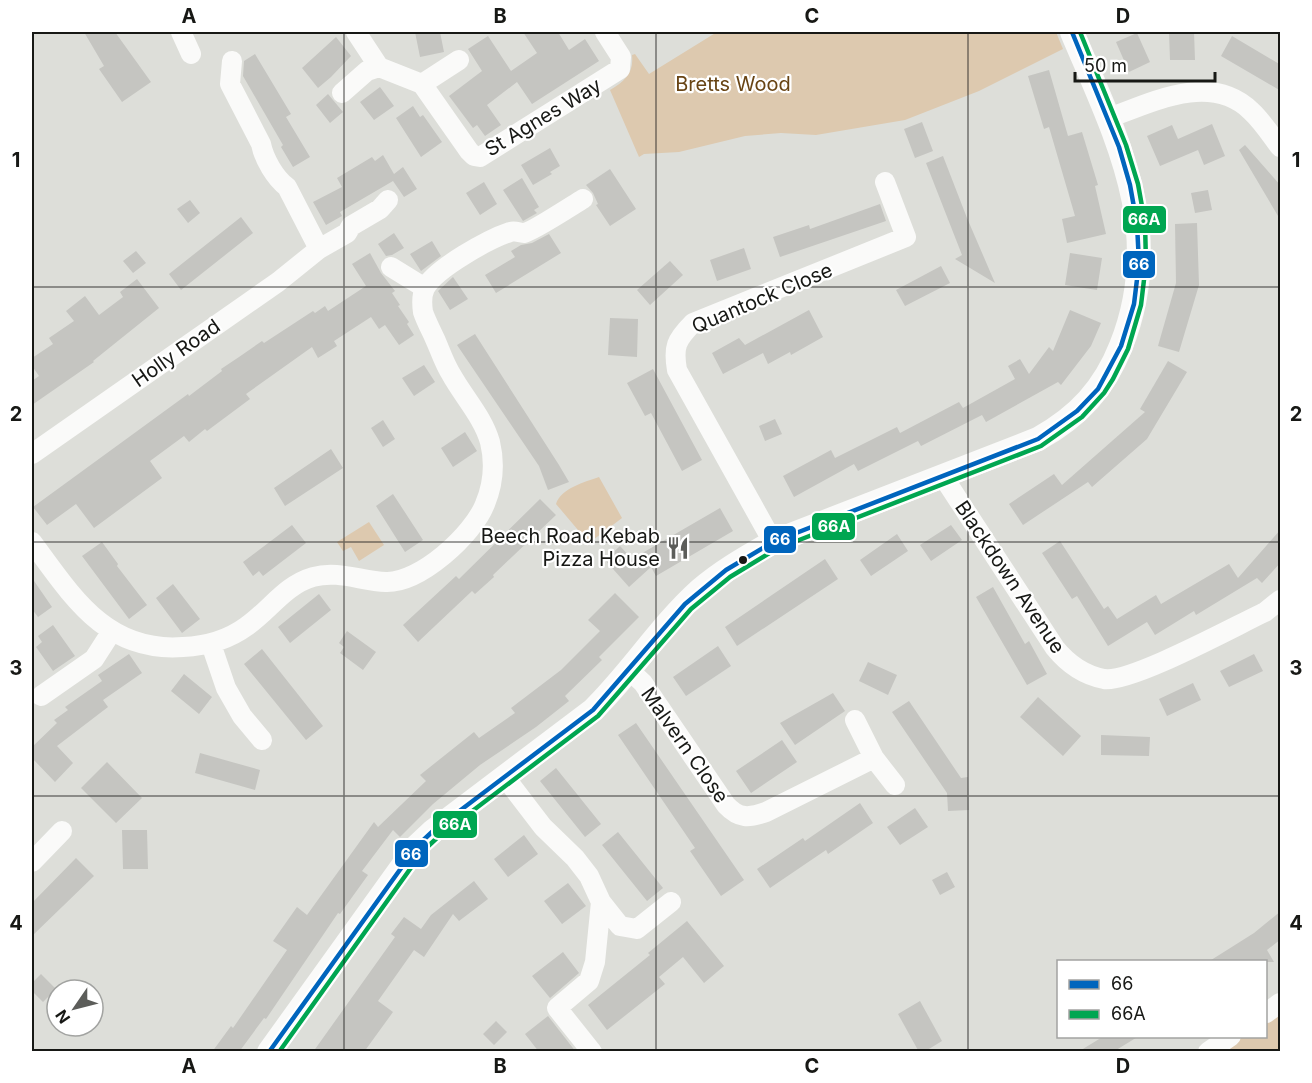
<svg xmlns="http://www.w3.org/2000/svg" width="1312" height="1083" font-family="Inter,sans-serif">
<style>
.green{fill:#ddc9af}
.building{fill:#c5c5c1}
.lines{fill:none;stroke-linecap:round;stroke-linejoin:round}
.minor{stroke:#fafaf9;stroke-width:20}
.tertiary{stroke:#fafaf9;stroke-width:24}
.bus-1-casing{stroke:#fff;stroke-width:9}
.bus-2-casing{stroke:#fff;stroke-width:9}
.bus-1{stroke:#0065bd;stroke-width:4.5}
.bus-2{stroke:#00a651;stroke-width:4.5}
.grid{fill:none;stroke:#171815;stroke-width:1.5;stroke-opacity:0.55}
.bus-dot{fill:#171815;stroke:#fff;stroke-width:2}
.labels{text-anchor:middle;stroke-width:4.5;stroke-linejoin:round;paint-order:stroke}
.park-label{font-size:20px;fill:#684414;stroke:#fff}
.street-label{font-size:20px;fill:#171815;stroke:#fff}
.poi-label{font-size:20px;fill:#171815;stroke:#fff;text-anchor:end}
.line-badge{stroke:#fff;stroke-width:2}
.badge-label{font-size:16px;text-anchor:middle;font-weight:bold;fill:#fff}
.neatline{fill:none;stroke:#171815;stroke-width:2}
.grid-label{font-size:20px;text-anchor:middle;font-weight:bold;fill:#171815}
</style>
<rect width="100%" height="100%" fill="#ddded9"/>
<!-- green -->
<path class="green" d="M717,32H1056L1063,49L979,91L905,120L816,135L781,133L745,136L679,152L644,154L639,157L610,90C625,81 634,73 632,55L635,54L649,74Z
M599,477L622,518L589,543L556,504C561,488 585,482 599,477Z
M369,522L384,545L359,561L351,547L343,551L337,542Z
M1280,1003V1051L1208,1052L1231,1037L1266,1036V1013Z"/>
<!-- building -->
<path class="building" d="M84,32H115L151,82L122,102L99,69L104,66Z
M415,32H440L444,52L420,57Z
M523,32H558L569,50L585,39L599,61L532,104L517,82L487,105L501,125L485,136L477,125L473,128L449,96L482,71L468,49L488,36L511,71L537,53Z
M1169,32H1194L1195,60H1170Z
M1137,33L1150,62L1129,72L1116,42Z
M1232,36L1281,65V91L1221,56Z
M336,37L351,56L331,77L318,88L302,68Z
M255,54L291,114L286,117L310,157L293,167L281,147L283,145L243,76L244,61Z
M1049,70L1068,136L1082,132L1098,185L1095,186L1106,234L1067,243L1062,219L1075,216L1049,127L1044,129L1028,76Z
M380,87L394,106L374,120L360,102Z
M328,94L343,112L330,123L316,105Z
M413,106L420,117L423,115L442,142L421,157L396,118Z
M922,122L933,151L915,158L904,129Z
M1212,124L1225,156L1204,165L1198,150L1160,166L1147,136L1172,125L1178,139Z
M1245,145L1281,186V221L1239,150Z
M550,148L560,166L550,172L552,174L533,185L521,165Z
M383,155L394,174L403,167L417,189L404,197L393,181L340,212L342,216L326,225L313,202L342,187L337,178L372,157L375,161Z
M943,156L967,218L995,283L955,259L962,255L926,163Z
M610,169L636,209L610,226L596,205L598,204L593,193L586,185Z
M522,178L539,207L534,210L537,213L523,221L503,190Z
M484,182L497,204L480,215L466,193Z
M1208,190L1212,210L1195,213L1191,193Z
M190,200L200,213L188,223L177,209Z
M880,204L886,221L780,257L773,237L809,225L810,229Z
M241,217L253,233L181,290L169,274Z
M1197,223L1199,285L1179,352L1158,346L1176,283L1175,224Z
M394,233L404,248L392,255L386,256L378,244Z
M549,234L561,253L496,293L485,275L515,257L511,251L521,245L532,243Z
M432,241L441,256L421,271L410,254Z
M744,248L751,269L717,281L710,260Z
M136,251L146,263L133,273L123,261Z
M370,253L381,273L395,291L392,293L400,305L398,306L409,322L407,324L414,335L399,345L385,325L379,329L371,317L334,341L337,346L318,358L312,347L246,394L250,399L207,431L205,429L189,442L184,436L150,461L162,478L94,528L76,504L47,525L33,507L188,394L189,396L222,371L221,369L239,357L262,341L264,343L313,311L315,313L325,306L328,311L366,286L352,264Z
M1070,253L1102,258L1097,290L1065,285Z
M670,261L683,275L650,305L637,290Z
M941,266L950,283L905,306L896,290Z
M453,277L468,299L450,310L438,291Z
M137,279L159,308L93,361L94,362L32,405V381L39,376L32,366V358L53,344L49,338L74,321L66,311L85,296L99,315L123,297L120,292Z
M809,310L823,337L791,355L790,352L768,364L763,353L723,374L712,353L739,338L745,345Z
M1070,310L1101,323L1091,346L1061,385L1058,382L986,422L982,415L921,446L918,441L858,471L854,464L794,497L783,476L831,450L835,458L897,427L900,433L959,402L963,408L1015,379L1008,366L1020,359L1029,374L1049,347L1053,351Z
M610,318L638,319L637,357L608,355Z
M475,334L559,465L569,482L548,490L539,466L457,345Z
M1168,361L1187,372L1147,439L1092,487L1088,482L1023,525L1009,504L1054,474L1062,485L1145,412L1140,409Z
M424,365L435,382L414,396L402,378Z
M653,369L702,460L682,471L651,413L645,416L627,383Z
M775,419L782,434L765,441L759,426Z
M383,420L395,439L383,447L371,428Z
M465,432L477,451L453,467L441,448Z
M331,449L343,468L285,506L274,488Z
M393,494L423,540L405,552L376,506Z
M540,499L556,515L493,575L494,577L475,594L472,591L418,642L403,625L456,576L459,579Z
M720,508L733,531L656,576L651,567L629,587L605,560L620,546L632,559Z
M292,525L306,543L263,576L259,571L253,576L243,562Z
M951,525L962,540L931,561L920,545Z
M1281,529V562L1262,583L1257,578L1196,615L1194,611L1155,635L1147,622L1108,646L1077,596L1072,599L1042,553L1060,541L1104,609L1108,606L1117,619L1156,595L1161,604L1229,564L1238,578Z
M897,534L908,551L871,576L860,560Z
M102,542L118,564L117,566L147,605L129,619L82,556Z
M825,559L838,579L737,646L725,627Z
M32,578L52,607L38,617L32,609Z
M173,584L200,619L182,633L156,598Z
M993,587L1025,644L1029,641L1047,674L1027,685L976,597Z
M615,593L639,617L599,657L602,660L565,696L569,701L536,727L480,765L433,804L400,837L393,830L362,871L368,875L340,914L338,913L266,1019L264,1018L239,1052H212L231,1026L233,1028L287,950L273,941L297,907L307,915L374,822L378,827L426,781L420,775L474,732L479,738L515,713L511,708L561,670L600,631L588,620Z
M319,594L331,610L290,643L278,627Z
M53,625L75,656L53,671L36,647L42,642L38,636Z
M347,631L376,652L363,670L340,653L344,647L339,643Z
M718,646L731,666L686,696L673,677Z
M262,649L323,726L306,740L244,664Z
M129,654L142,673L103,700L108,707L57,746L73,763L55,782L32,758V747L57,723L54,720L68,710L65,707L102,681L98,675Z
M1254,654L1263,671L1229,687L1220,671Z
M868,662L897,675L888,695L859,681Z
M184,674L212,697L199,714L171,691Z
M1193,683L1201,700L1167,716L1159,699Z
M833,693L845,711L795,745L780,723Z
M1038,697L1081,736L1063,756L1020,717Z
M909,701L961,778L968,777L969,810L948,811L947,793L892,712Z
M636,723L744,880L721,896L690,851L695,848L618,735Z
M1101,735L1150,737L1149,756L1101,755Z
M782,740L797,762L751,793L736,771Z
M200,753L260,770L255,790L195,773Z
M107,762L142,798L116,823L81,788Z
M556,768L601,824L585,837L540,781Z
M860,803L873,823L828,854L826,850L770,888L757,869L803,838L805,841Z
M915,808L928,827L900,845L887,827Z
M122,830H147L148,869H123Z
M618,832L663,888L647,901L602,845Z
M524,835L538,854L508,877L494,859Z
M76,858L94,876L32,936V903Z
M947,872L955,887L940,895L932,880Z
M474,881L488,899L459,921L453,914L424,957L414,950L378,1001L393,1012L364,1052H313L395,937L391,934L404,917L421,929L431,915Z
M568,883L586,906L562,924L544,901Z
M1281,911V939L1267,950L1274,962H1208L1254,933Z
M687,921L724,966L704,983L683,957L659,977L665,984L607,1030L588,1005L650,955L648,953Z
M563,952L579,973L550,998L532,976Z
M41,974L56,989L43,1002L32,991V983Z
M920,1001L942,1041L924,1052H919L898,1014Z
M548,1016L576,1052H539L525,1034Z
M496,1021L507,1032L494,1045L483,1034Z
M1104,1036H1139L1113,1052H1078Z"/>
<g class="lines">
<!-- minor -->
<path class="minor" d="M181,32L191,54
M356,32L379,67
M232,61L230,84L261,144C264,159 275,178 287,187L319,249
M422,84L459,60
M342,93L367,71L379,67L422,84L469,151L474,156L480,157L620,69L621,57L605,32
M1109,118C1152,102 1211,72 1251,111C1262,121 1271,135 1280,147
M391,267L425,288
M32,454L278,282L319,249L347,233L351,226L380,209L388,200
M942,475L1055,648C1068,664 1083,675 1104,679C1131,683 1235,626 1265,612L1280,600
M32,542C72,596 106,653 183,647C207,646 228,640 247,626C270,610 285,585 313,577C338,570 361,581 386,582C420,583 473,535 485,504C493,485 495,463 490,442C483,417 463,396 451,374C444,363 440,350 435,339C431,330 426,321 423,312C422,305 422,294 425,288C436,268 489,239 510,232C515,230 519,233 524,233C532,232 573,205 583,199
M773,542L677,370C673,347 676,340 693,323L906,237L885,182
M211,644L226,688L242,716L262,740
M629,670L643,683L726,805C739,819 749,818 766,812L874,758L895,785
M41,696L94,659L112,631
M855,720L874,758
M504,776L543,827L575,858L589,876L601,902L595,962L589,981L557,1008L592,1052
M32,862L62,831
M601,902L620,926L637,929L671,902
M1266,1013L1280,1003
M1208,1052L1231,1036"/>
<!-- tertiary -->
<path class="tertiary" d="M269,1052L417,846L433,831L593,710C631,673 660,626 700,590C722,571 747,557 773,542L1038,439C1078,417 1104,389 1121,346C1167,231 1116,137 1072,32"/>
<!-- bus-1 casing -->
<g class="bus-1-casing">
<path id="bus-1" d="M269,1052L417,846L433,831L593,710L685,604L726,570L773,542L1038,439L1077,411L1098,389L1121,346L1134,304L1139,263L1137,224L1130,185L1119,147L1072,32"/>
</g>
<!-- bus-2 casing -->
<g class="bus-2-casing">
<path id="bus-2" d="M279,1052L423,851L438,837L598,716L691,609L730,577L776,549L1041,446L1082,417L1104,393L1113,379L1128,349L1141,305L1146,263L1145,223L1138,184L1126,145L1080,32"/>
</g>
<!-- bus-1 -->
<use href="#bus-1" class="bus-1"/>
<!-- bus-2 -->
<use href="#bus-2" class="bus-2"/>
</g>
<!-- grid -->
<path class="grid" d="M344,32V1052M656,32V1052M968,32V1052M32,287H1280M32,542H1280M32,796H1280"/>
<!-- icons -->
<defs>
<g id="restaurant-bare" transform="scale(1.8)"><path d="M-5-6h1v4h1v-4h1v4h1v-4h1v5L-1.5 .5V6h-2V.5L-5-1ZM5-6V6H3V1.5H1.5Q1.5-4 5-6Z" fill="#5c5d5a" stroke="#fff" stroke-width="2.5" paint-order="stroke"/></g>
</defs>
<g fill-rule="evenodd">
<use href="#restaurant-bare" x="678" y="548"/>
</g>
<!-- markers -->
<circle class="bus-dot" cx="743" cy="560" r="5"/>
<g class="labels">
<!-- park labels -->
<g class="park-label">
<text x="733" y="91">Bretts Wood</text>
</g>
<!-- street labels -->
<g class="street-label">
<text transform="translate(543 117) rotate(-31)" y="7">St Agnes Way</text>
<text transform="translate(762 298) rotate(-23)" y="7">Quantock Close</text>
<text transform="translate(176 353) rotate(-35)" y="7">Holly Road</text>
<text transform="translate(1010 577) rotate(56)" y="7">Blackdown Avenue</text>
<text transform="translate(685 745) rotate(55)" y="7">Malvern Close</text>
</g>
<!-- poi labels -->
<g class="poi-label">
<text x="660" y="543">Beech Road Kebab<tspan x="660" dy="23">Pizza House</tspan></text>
</g>
</g>
<g class="line-badge">
<rect x="1122" y="205" width="45" height="29" rx="6" fill="#00a651"/>
<rect x="1122" y="250" width="34" height="29" rx="6" fill="#0065bd"/>
<rect x="811" y="512" width="45" height="29" rx="6" fill="#00a651"/>
<rect x="763" y="525" width="34" height="29" rx="6" fill="#0065bd"/>
<rect x="432" y="810" width="46" height="29" rx="6" fill="#00a651"/>
<rect x="394" y="839" width="35" height="29" rx="6" fill="#0065bd"/>
</g>
<g class="badge-label">
<text x="1144" y="225">66A</text>
<text x="1139" y="270">66</text>
<text x="834" y="532">66A</text>
<text x="780" y="545">66</text>
<text x="455" y="830">66A</text>
<text x="411" y="860">66</text>
</g>
<!-- border -->
<rect width="1312" height="1083" fill="none" stroke="#ffffff" stroke-width="66"/>
<!-- legend -->
<rect x="1057" y="960" width="210" height="78" fill="#ffffff" stroke="#a2a3a1" stroke-width="1.5"/>
<rect x="1069" y="980" width="30" height="9" fill="#0065bd" stroke="#a2a3a1" stroke-width="1.5"/>
<text x="1111" y="990" font-size="18" fill="#171815">66</text>
<rect x="1069" y="1010" width="30" height="9" fill="#00a651" stroke="#a2a3a1" stroke-width="1.5"/>
<text x="1111" y="1020" font-size="18" fill="#171815">66A</text>
<!-- north arrow -->
<g transform="translate(75 1008) rotate(235)"><circle r="28" fill="#ffffff" stroke="#a2a3a1" stroke-width="1.5"/>
<path d="M0-4.5L10 22L0 15L-10 22Z" fill="#5c5d5a"/>
<text y="-9" font-size="16" font-weight="bold" text-anchor="middle" fill="#171815">N</text>
</g>
<!-- scale -->
<path d="M1075 72v9h140v-9" fill="none" stroke="#171815" stroke-width="3"/>
<text x="1084" y="72" font-size="18" fill="#171815" stroke="#ffffff" stroke-width="4.5" paint-order="stroke">50 m</text>
<rect x="33" y="33" width="1246" height="1017" class="neatline"/>
<g class="grid-label">
<text x="189" y="23">A</text>
<text x="500" y="23">B</text>
<text x="812" y="23">C</text>
<text x="1123" y="23">D</text>
<text x="16" y="167">1</text>
<text x="1296" y="167">1</text>
<text x="16" y="421">2</text>
<text x="1296" y="421">2</text>
<text x="16" y="675">3</text>
<text x="1296" y="675">3</text>
<text x="16" y="930">4</text>
<text x="1296" y="930">4</text>
<text x="189" y="1073">A</text>
<text x="500" y="1073">B</text>
<text x="812" y="1073">C</text>
<text x="1123" y="1073">D</text>
</g>
</svg>
